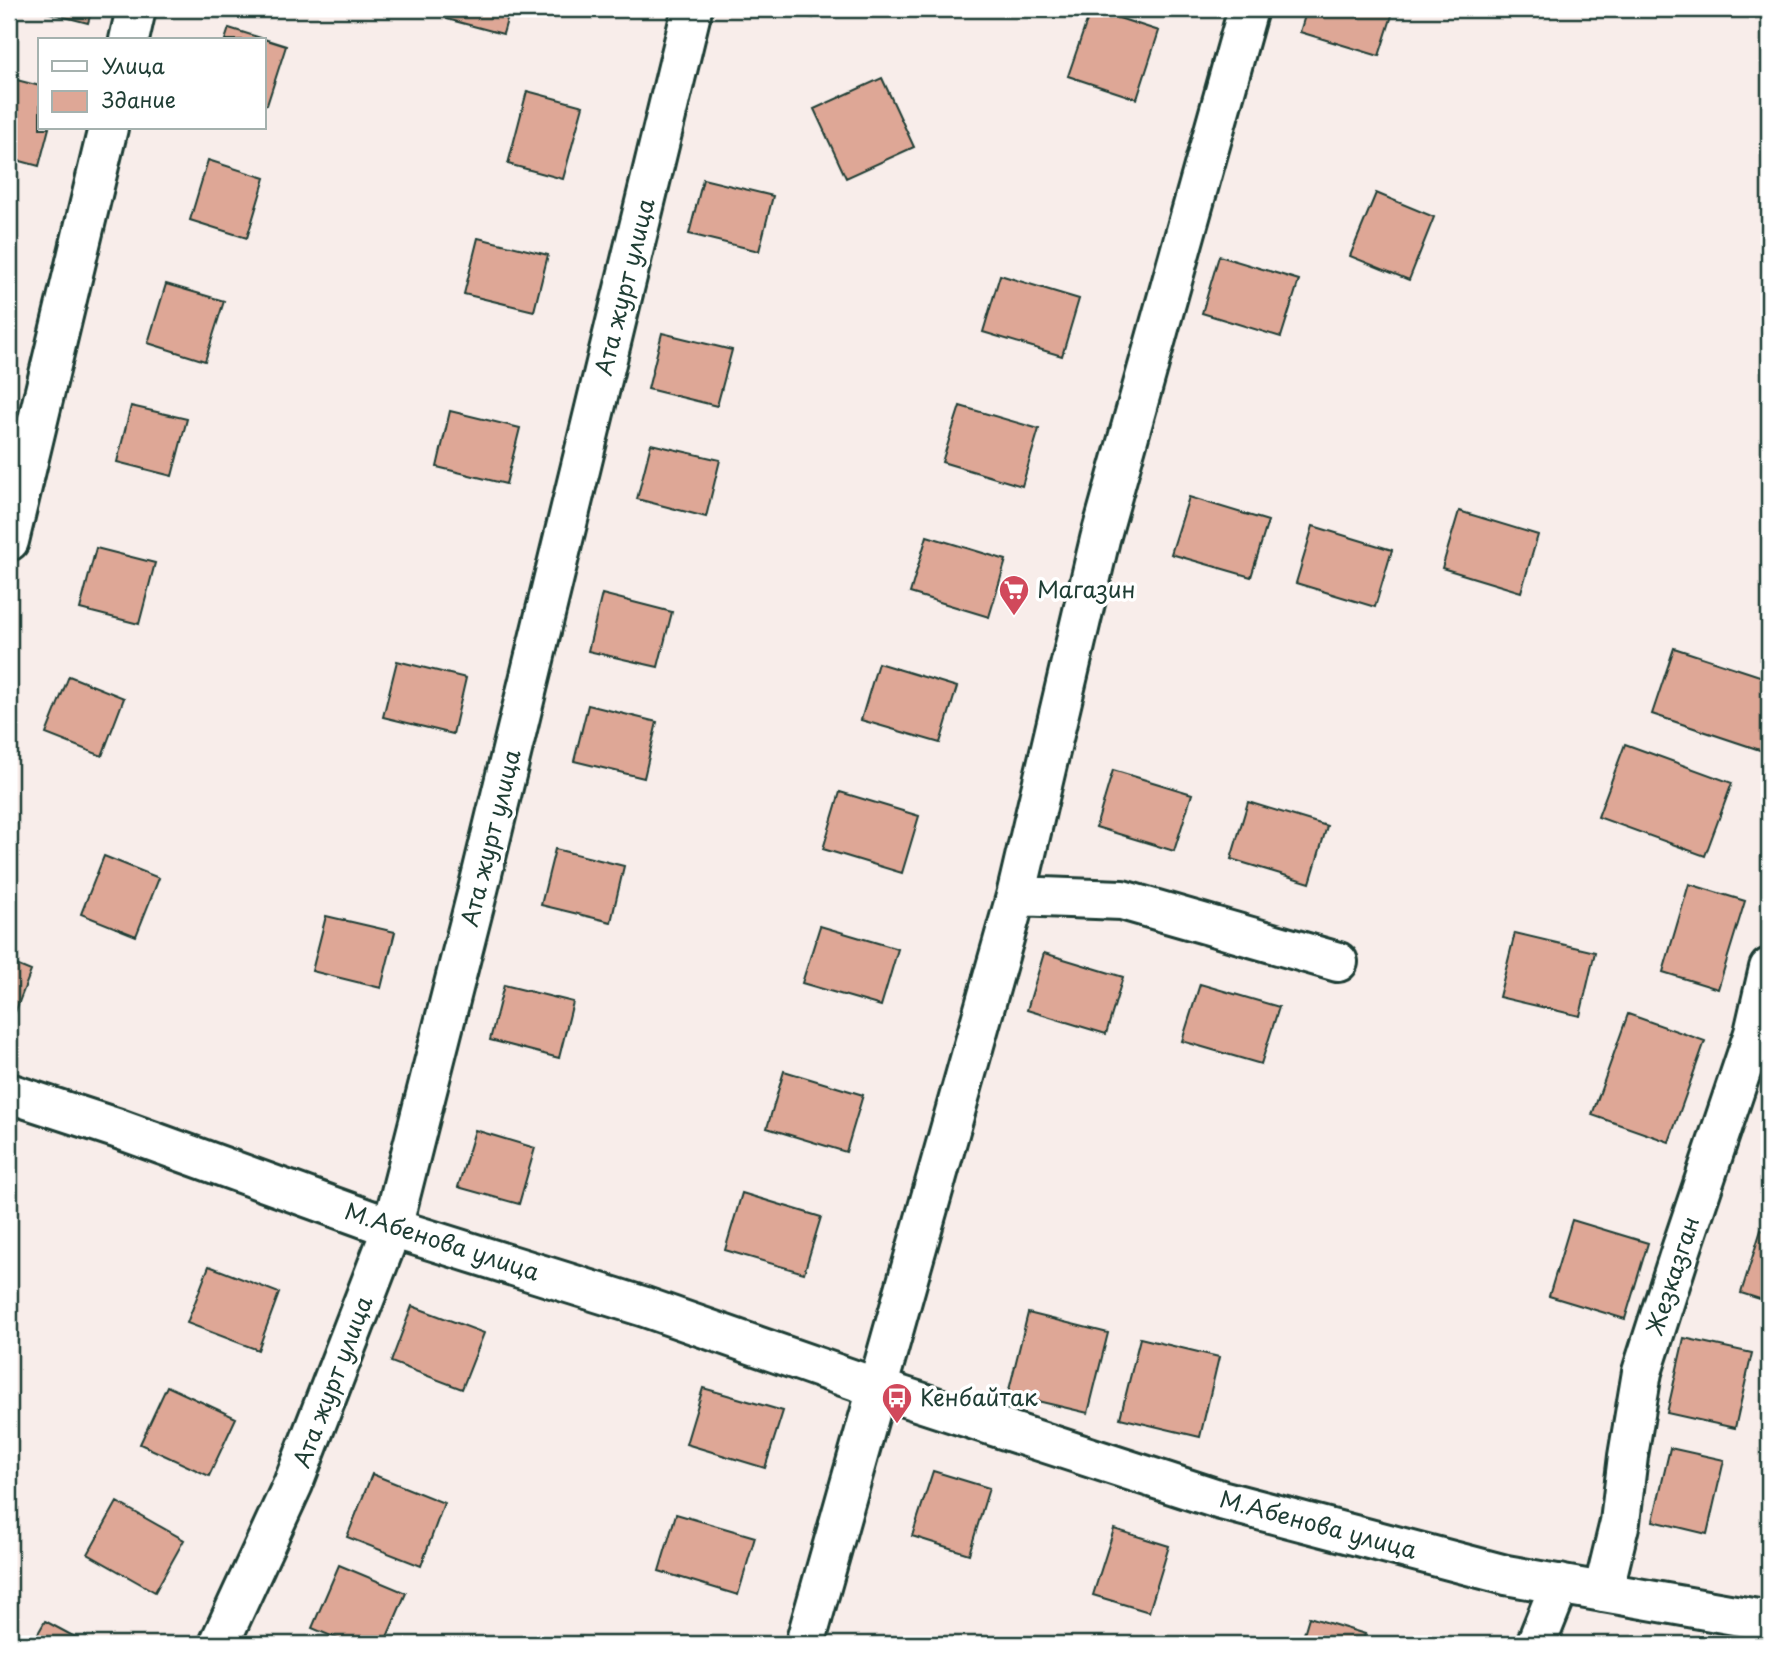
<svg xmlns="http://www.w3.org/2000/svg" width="1778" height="1653" font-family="'Playpen Sans',sans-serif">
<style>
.building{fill:#dea796;stroke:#1f3d34;stroke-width:2}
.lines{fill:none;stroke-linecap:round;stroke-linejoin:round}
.minor-casing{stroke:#1f3d34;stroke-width:44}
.minor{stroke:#fff;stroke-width:38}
.labels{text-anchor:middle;stroke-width:7;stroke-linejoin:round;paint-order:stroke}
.street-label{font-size:23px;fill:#1f3d34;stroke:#fff}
.poi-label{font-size:23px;fill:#1f3d34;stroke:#fff;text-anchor:start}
</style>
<rect width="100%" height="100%" fill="#f8edea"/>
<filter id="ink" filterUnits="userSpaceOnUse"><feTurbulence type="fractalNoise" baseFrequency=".0143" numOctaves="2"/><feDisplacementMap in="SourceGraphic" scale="14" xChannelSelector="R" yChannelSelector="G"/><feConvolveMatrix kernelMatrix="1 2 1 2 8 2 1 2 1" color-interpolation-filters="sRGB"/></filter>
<g filter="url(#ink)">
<!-- building -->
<path class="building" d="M34,9H92L88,23Z
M450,9H510L503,34L447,19Z
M775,9H816L813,18Z
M1091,9L1159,31L1137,99L1068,76Z
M1171,9H1192L1190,16Z
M1307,9H1394L1379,56L1300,32Z
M229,28L286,46L267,105H264V40H225Z
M9,78L40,86V128H49L39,166L9,158Z
M882,78L914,147L846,178L814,109Z
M527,91L583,106L563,179L508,164Z
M208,160L265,178L247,238L190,220Z
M703,179L773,196L759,251L689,234Z
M1376,193L1434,217L1409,280L1350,256Z
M478,238L548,255L534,311L464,294Z
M1219,256L1299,280L1281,337L1202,313Z
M1000,275L1079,299L1062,356L983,332Z
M166,284L224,301L205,361L148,343Z
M662,333L732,350L717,406L648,389Z
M131,406L187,419L172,476L117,462Z
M960,406L1039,429L1022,486L942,462Z
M450,411L520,428L506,484L437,467Z
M651,444L720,460L706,517L637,499Z
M1189,497L1268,521L1251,577L1171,554Z
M1459,511L1538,535L1521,592L1442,568Z
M1313,526L1392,550L1375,607L1296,583Z
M927,536L1006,560L989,617L910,593Z
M96,548L155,563L139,624L80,609Z
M602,594L672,612L658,667L588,651Z
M1674,648L1769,679V753L1652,714Z
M397,661L466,678L453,734L383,717Z
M878,663L957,687L940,743L861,720Z
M69,676L124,698L102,756L46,734Z
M588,705L657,722L644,778L574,761Z
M1625,744L1732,783L1705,856L1598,817Z
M1113,770L1192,794L1174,851L1096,827Z
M840,792L919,816L902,873L823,849Z
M1248,802L1327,826L1310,883L1231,859Z
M555,849L624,866L611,922L541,905Z
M104,856L159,878L136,936L81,914Z
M1689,884L1745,901L1718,989L1663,972Z
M326,916L395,932L381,988L312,971Z
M820,926L898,949L881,1006L802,983Z
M1515,933L1595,952L1580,1016L1499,997Z
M1044,953L1123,977L1106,1034L1027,1010Z
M9,962L31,971L9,1028Z
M1200,984L1279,1007L1261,1064L1182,1041Z
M504,985L573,1002L559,1058L490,1040Z
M1628,1014L1705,1041L1669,1142L1592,1115Z
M784,1071L863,1095L846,1152L767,1128Z
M475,1130L535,1148L519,1204L458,1187Z
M742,1193L821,1217L804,1273L725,1250Z
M1572,1220L1648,1243L1625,1319L1549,1296Z
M1761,1230L1769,1232V1302L1741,1293Z
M209,1266L279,1293L258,1350L187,1323Z
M412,1306L484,1333L462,1389L391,1362Z
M1028,1313L1108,1333L1088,1413L1008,1394Z
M1140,1338L1219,1357L1200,1437L1120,1418Z
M1684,1338L1752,1353L1735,1428L1667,1413Z
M167,1386L236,1418L209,1476L140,1444Z
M703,1388L783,1411L765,1468L686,1444Z
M1670,1448L1724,1460L1707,1534L1653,1521Z
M933,1471L989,1488L969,1554L912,1536Z
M372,1474L444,1503L421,1566L347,1537Z
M117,1502L184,1540L155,1592L88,1554Z
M676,1514L755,1537L738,1595L659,1571Z
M1114,1529L1169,1546L1149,1612L1093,1595Z
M339,1565L406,1593L384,1644H350L312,1628Z
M1309,1617L1365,1634L1362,1644H1301Z
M45,1621L88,1644H32Z"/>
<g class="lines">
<!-- minor casing -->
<g class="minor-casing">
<path id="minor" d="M129,40L136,9
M9,541L108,128
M1016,896L1122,900L1338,962
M9,1093L116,1128L392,1228L645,1307L877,1388L1221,1500L1506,1575L1769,1621
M1603,1592L1620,1522L1628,1456L1642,1372L1681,1250L1754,1033L1769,968
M219,1644L293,1484L392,1228L479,886L692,9
M805,1644L1016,896L1100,539L1248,9
M1536,1644L1560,1584"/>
</g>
<!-- minor -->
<use href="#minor" class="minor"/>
</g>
</g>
<!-- icons -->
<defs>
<g id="supermarket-pin" transform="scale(1.575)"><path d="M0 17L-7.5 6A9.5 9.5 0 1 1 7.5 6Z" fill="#d1495b" stroke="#fff"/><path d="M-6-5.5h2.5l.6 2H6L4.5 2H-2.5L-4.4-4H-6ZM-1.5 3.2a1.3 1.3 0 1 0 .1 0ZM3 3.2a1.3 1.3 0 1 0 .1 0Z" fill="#fff"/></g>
<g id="bus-pin" transform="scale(1.575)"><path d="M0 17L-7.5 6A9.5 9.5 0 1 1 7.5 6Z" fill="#d1495b" stroke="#fff"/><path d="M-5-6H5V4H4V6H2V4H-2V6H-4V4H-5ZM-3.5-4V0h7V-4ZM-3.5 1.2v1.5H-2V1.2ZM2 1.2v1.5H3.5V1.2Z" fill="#fff"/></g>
</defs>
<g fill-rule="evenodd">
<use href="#supermarket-pin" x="1014" y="590"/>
<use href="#bus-pin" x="897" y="1398"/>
</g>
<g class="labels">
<!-- street labels -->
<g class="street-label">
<text transform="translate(625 287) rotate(-76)" y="8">Ата журт улица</text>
<text transform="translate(491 838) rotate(-76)" y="8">Ата журт улица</text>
<text transform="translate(442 1242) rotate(18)" y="8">М.Абенова улица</text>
<text transform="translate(1673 1276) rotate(-72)" y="8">Жезказган</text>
<text transform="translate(333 1382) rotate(-69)" y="8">Ата журт улица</text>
<text transform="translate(1318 1525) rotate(15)" y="8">М.Абенова улица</text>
</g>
<!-- poi labels -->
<g class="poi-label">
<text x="1037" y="598">Магазин</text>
<text x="920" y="1406">Кенбайтак</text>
</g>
</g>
<!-- margin -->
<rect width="1778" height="1653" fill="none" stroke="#fff" stroke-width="35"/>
<rect x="18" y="18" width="1743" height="1618" fill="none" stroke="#1f3d34" stroke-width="2.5" filter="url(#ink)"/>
<!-- legend -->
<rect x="38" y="38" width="228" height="91" fill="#ffffff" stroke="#a5b1ae" stroke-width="2"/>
<rect x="52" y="61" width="35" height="10" fill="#ffffff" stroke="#a5b1ae" stroke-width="2"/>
<text x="102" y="74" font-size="21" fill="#1f3d34">Улица</text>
<rect x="52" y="91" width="35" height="21" fill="#dea796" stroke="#a5b1ae" stroke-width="2"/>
<text x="102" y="108" font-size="21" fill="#1f3d34">Здание</text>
</svg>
